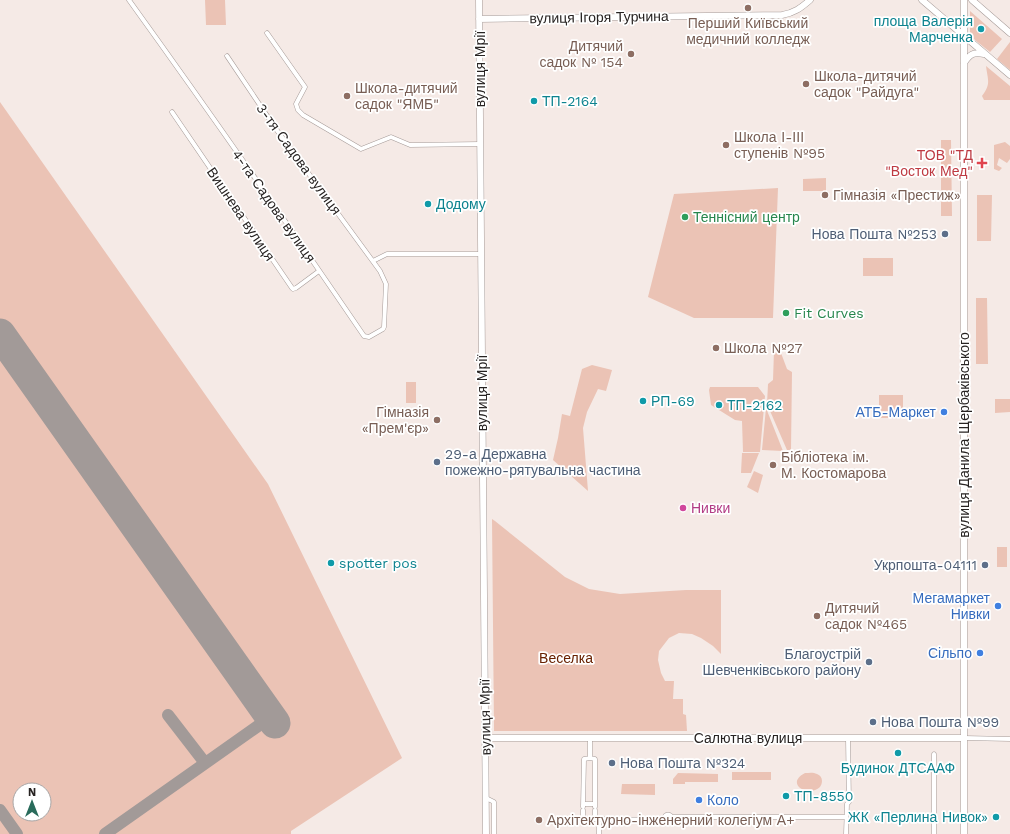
<svg xmlns="http://www.w3.org/2000/svg" width="1010" height="834" font-family="'Work Sans',sans-serif">
<style>
.green{fill:#ebc3b5;fill-rule:evenodd}
.lines{fill:none;stroke-linecap:round;stroke-linejoin:round}
.taxiway{stroke:#a29a98;stroke-width:12}
.runway{stroke:#a29a98;stroke-width:31}
.street-casing{stroke:#a69b98;stroke-width:5}
.secondary-casing{stroke:#a69b98;stroke-width:7}
.street{stroke:#fff;stroke-width:4}
.secondary{stroke:#fff;stroke-width:6}
.education-dot{fill:#8d6e63;stroke:#fff;stroke-width:1.5}
.culture-dot{fill:#0f9aa8;stroke:#fff;stroke-width:1.5}
.health-dot{fill:#e0444e;stroke:#fff;stroke-width:1.5}
.leisure-dot{fill:#2e9e5b;stroke:#fff;stroke-width:1.5}
.service-dot{fill:#5c6f8a;stroke:#fff;stroke-width:1.5}
.shop-dot{fill:#3f7fe0;stroke:#fff;stroke-width:1.5}
.hotel-dot{fill:#d1479c;stroke:#fff;stroke-width:1.5}
.labels{text-anchor:middle;stroke-width:3.5;stroke-linejoin:round;paint-order:stroke}
.street-label{font-size:14px;fill:#272322;stroke:#fff}
.culture-label{font-size:14px;fill:#0d838f;stroke:#fff;text-anchor:start}
.education-label{font-size:14px;fill:#785e54;stroke:#fff;text-anchor:start}
.health-label{font-size:14px;fill:#be3a42;stroke:#fff;text-anchor:end}
.leisure-label{font-size:14px;fill:#27864d;stroke:#fff;text-anchor:start}
.service-label{font-size:14px;fill:#4e5e75;stroke:#fff;text-anchor:end}
.shop-label{font-size:14px;fill:#366cbe;stroke:#fff;text-anchor:end}
.hotel-label{font-size:14px;fill:#b23c85;stroke:#fff;text-anchor:start}
.park-label{font-size:14px;fill:#682101;stroke:#fff}
</style>
<rect width="100%" height="100%" fill="#f5eae6"/>
<!-- green -->
<path class="green" d="M205,0H225L226,25H206Z
M970,11L1002,39L990,52L970,36Z
M1010,42V70L997,59Z
M986,66L1010,86V100H984L982,96C991,84 988,81 986,66Z
M0,102L268,484L402,758L291,831V834H0ZM20,790H44V814H20Z
M941,140H951L952,216H941Z
M1005,142L1010,146V159L1007,163L999,158L997,165L1002,168L999,171L994,169V145Z
M826,178V191H803V179Z
M778,188L773,318H694L648,297L674,194Z
M977,195H992L991,241H977Z
M863,258H893V276H863Z
M976,298H987L988,364H976Z
M774,351L781,353L787,369L792,372L791,450H787L767,404L768,384L773,380Z
M592,365L612,370L606,391L598,389L587,412L583,428L588,491L553,460L558,438L562,414L570,416L582,369Z
M416,382V403H406V382Z
M710,387H758L765,396L760,452H743L742,421L735,420L711,405L709,390Z
M879,395H903V418H873V407H879Z
M995,399H1010V412L995,413Z
M766,408L783,451L762,450Z
M742,453H759L751,473H741Z
M754,471L763,475L758,493L747,487Z
M492,519L495,521L565,577L589,589L620,594L686,590H721V654L713,646L701,638L692,634L679,633L669,638L659,651L658,660L661,673L665,681H674L673,699H683V714L686,715L687,731H494Z
M997,547H1007V567H997Z
M732,772H771V780H732Z
M678,773L718,774V782H685V784H673V779Z
M805,773C809,773 813,772 817,774C823,776 823,783 820,787C809,798 784,784 805,773Z
M622,784H655V795L621,794Z"/>
<g class="lines">
<!-- taxiway -->
<path class="taxiway" d="M168,715L205,763
M0,810L17,834
M105,834L258,726C265,720 267,714 262,705"/>
<!-- runway -->
<path class="runway" d="M0,334L275,723"/>
<!-- street casing -->
<g class="street-casing">
<path id="street" d="M129,0C209,111 287,223 364,336L369,337L383,329L384,327L386,284L380,271L276,129L227,56
M267,33L305,87L296,104L298,110L303,115L361,149L391,137L410,145L480,144
M172,112L292,288L293,289L296,288L319,271
M373,261L387,254H481
M590,738V758
M964,738L1010,739
M486,798L494,802V834
M583,804H595
M583,807L584,759L590,758L595,759V807
M583,810V816L585,819H595V810
M664.5 818a3.5 3.5 0 1 1 7 0a3.5 3.5 0 1 1-7 0Z
M671,817H846
M595,819L665,820
M599,834V819
M846,834L847,804L849,802L848,738
M934,834V754"/>
</g>
<!-- secondary casing -->
<g class="secondary-casing">
<path id="secondary" d="M479,0L486,834
M922,0L1010,75
M964,0V834
M972,0L1010,33
M479,19L782,15C794,13 801,8 810,0
M964,63C970,54 973,52 984,54
M485,738H964"/>
</g>
<!-- street -->
<use href="#street" class="street"/>
<!-- secondary -->
<use href="#secondary" class="secondary"/>
</g>
<!-- markers -->
<g class="education-dot">
<circle cx="748" cy="8" r="4"/>
<circle cx="631" cy="54" r="4"/>
<circle cx="806" cy="84" r="4"/>
<circle cx="347" cy="96" r="4"/>
<circle cx="726" cy="145" r="4"/>
<circle cx="825" cy="195" r="4"/>
<circle cx="716" cy="348" r="4"/>
<circle cx="437" cy="420" r="4"/>
<circle cx="773" cy="465" r="4"/>
<circle cx="817" cy="616" r="4"/>
<circle cx="539" cy="820" r="4"/>
</g>
<g class="culture-dot">
<circle cx="981" cy="29" r="4"/>
<circle cx="534" cy="101" r="4"/>
<circle cx="428" cy="204" r="4"/>
<circle cx="643" cy="401" r="4"/>
<circle cx="719" cy="405" r="4"/>
<circle cx="331" cy="563" r="4"/>
<circle cx="898" cy="753" r="4"/>
<circle cx="786" cy="796" r="4"/>
<circle cx="996" cy="817" r="4"/>
</g>
<path class="health-dot" d="M980 157h4v4h4v4h-4v4h-4v-4h-4v-4h4z"/>
<g class="leisure-dot">
<circle cx="685" cy="217" r="4"/>
<circle cx="786" cy="313" r="4"/>
</g>
<g class="service-dot">
<circle cx="945" cy="234" r="4"/>
<circle cx="437" cy="462" r="4"/>
<circle cx="985" cy="565" r="4"/>
<circle cx="869" cy="662" r="4"/>
<circle cx="873" cy="722" r="4"/>
<circle cx="612" cy="763" r="4"/>
</g>
<g class="shop-dot">
<circle cx="944" cy="412" r="4"/>
<circle cx="998" cy="606" r="4"/>
<circle cx="980" cy="653" r="4"/>
<circle cx="699" cy="800" r="4"/>
</g>
<circle class="hotel-dot" cx="683" cy="508" r="4"/>
<g class="labels">
<!-- street labels -->
<g class="street-label">
<text transform="translate(599 17) rotate(-1)" y="5">вулиця Ігоря Турчина</text>
<text transform="translate(480 69) rotate(-90)" y="5">вулиця Мрії</text>
<text transform="translate(299 159) rotate(54)" y="5">3-тя Садова вулиця</text>
<text transform="translate(274 206) rotate(55)" y="5">4-та Садова вулиця</text>
<text transform="translate(241 214) rotate(56)" y="5">Вишнева вулиця</text>
<text transform="translate(482 393) rotate(-90)" y="5">вулиця Мрії</text>
<text transform="translate(964 435) rotate(-90)" y="5">вулиця Данила Щербаківського</text>
<text transform="translate(485 717) rotate(-91)" y="5">вулиця Мрії</text>
<text x="748" y="743">Салютна вулиця</text>
</g>
<!-- culture labels -->
<g class="culture-label">
<text x="973" y="26" text-anchor="end">площа Валерія<tspan x="973" dy="16">Марченка</tspan></text>
<text x="542" y="106">ТП-2164</text>
<text x="436" y="209">Додому</text>
<text x="651" y="406">РП-69</text>
<text x="727" y="410">ТП-2162</text>
<text x="339" y="568">spotter pos</text>
<text x="898" y="773" text-anchor="middle">Будинок ДТСААФ</text>
<text x="794" y="801">ТП-8550</text>
<text x="988" y="822" text-anchor="end">ЖК «Перлина Нивок»</text>
</g>
<!-- education labels -->
<g class="education-label">
<text x="748" y="28" text-anchor="middle">Перший Київський<tspan x="748" dy="16">медичний колледж</tspan></text>
<text x="623" y="51" text-anchor="end">Дитячий<tspan x="623" dy="16">садок № 154</tspan></text>
<text x="814" y="81">Школа-дитячий<tspan x="814" dy="16">садок "Райдуга"</tspan></text>
<text x="355" y="93">Школа-дитячий<tspan x="355" dy="16">садок "ЯМБ"</tspan></text>
<text x="734" y="142">Школа І-ІІІ<tspan x="734" dy="16">ступенів №95</tspan></text>
<text x="833" y="200">Гімназія «Престиж»</text>
<text x="724" y="353">Школа №27</text>
<text x="429" y="417" text-anchor="end">Гімназія<tspan x="429" dy="16">«Прем'єр»</tspan></text>
<text x="781" y="462">Бібліотека ім.<tspan x="781" dy="16">М. Костомарова</tspan></text>
<text x="825" y="613">Дитячий<tspan x="825" dy="16">садок №465</tspan></text>
<text x="547" y="825">Архітектурно-інженерний колегіум А+</text>
</g>
<!-- health labels -->
<g class="health-label">
<text x="973" y="160">ТОВ "ТД<tspan x="973" dy="16">"Восток Мед"</tspan></text>
</g>
<!-- leisure labels -->
<g class="leisure-label">
<text x="693" y="222">Теннісний центр</text>
<text x="794" y="318">Fit Curves</text>
</g>
<!-- service labels -->
<g class="service-label">
<text x="937" y="239">Нова Пошта №253</text>
<text x="445" y="459" text-anchor="start">29-а Державна<tspan x="445" dy="16">пожежно-рятувальна частина</tspan></text>
<text x="977" y="570">Укрпошта-04111</text>
<text x="861" y="659">Благоустрій<tspan x="861" dy="16">Шевченківського району</tspan></text>
<text x="881" y="727" text-anchor="start">Нова Пошта №99</text>
<text x="620" y="768" text-anchor="start">Нова Пошта №324</text>
</g>
<!-- shop labels -->
<g class="shop-label">
<text x="936" y="417">АТБ-Маркет</text>
<text x="990" y="603">Мегамаркет<tspan x="990" dy="16">Нивки</tspan></text>
<text x="972" y="658">Сільпо</text>
<text x="707" y="805" text-anchor="start">Коло</text>
</g>
<!-- hotel labels -->
<g class="hotel-label">
<text x="691" y="513">Нивки</text>
</g>
<!-- park labels -->
<g class="park-label">
<text x="566" y="663">Веселка</text>
</g>
</g>
<!-- north arrow -->
<g transform="translate(32 802)"><circle r="19" fill="#ffffff" stroke="#a9a7a7"/>
<path d="M0-3L7 15L0 10L-7 15Z" fill="#296b5b"/>
<text y="-6" font-size="11" font-weight="bold" text-anchor="middle" fill="#272322">N</text>
</g>
</svg>
